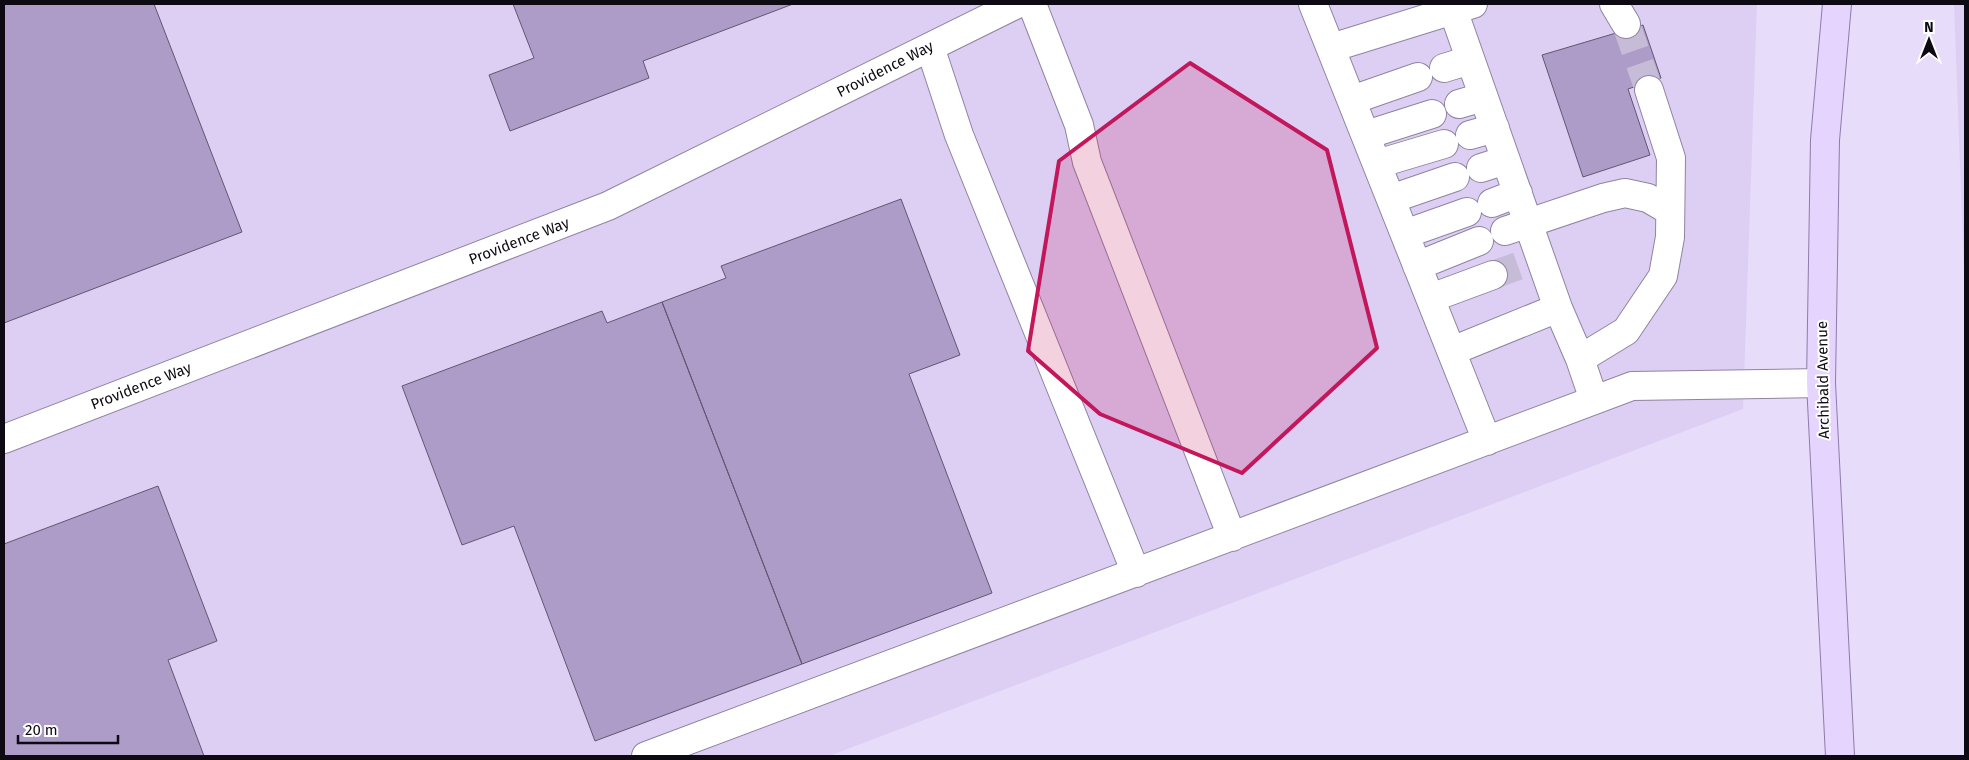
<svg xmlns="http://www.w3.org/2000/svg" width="1969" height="760" font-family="'Fira Sans',sans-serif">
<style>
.built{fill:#ddcff4}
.building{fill:#ad9bc8;stroke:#615771}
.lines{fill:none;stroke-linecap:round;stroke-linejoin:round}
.minor-tunnel{stroke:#c6bcd7;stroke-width:28;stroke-dasharray:28 14;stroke-linecap:butt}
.minor-casing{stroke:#8f84a0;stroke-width:30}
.major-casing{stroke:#8e7baa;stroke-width:30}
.minor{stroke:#fff;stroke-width:28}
.major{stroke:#e5d4fd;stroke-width:28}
.marked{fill:#c2185b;fill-opacity:0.2;stroke:#c2185b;stroke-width:4;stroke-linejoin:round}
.labels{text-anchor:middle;stroke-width:4;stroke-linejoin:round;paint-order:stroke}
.street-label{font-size:15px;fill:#0e0a13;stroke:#fff}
</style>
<rect width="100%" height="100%" fill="#e7dcfa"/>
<!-- built -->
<path class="built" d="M4,4H1757L1743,409L829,756H4Z
M1954,4H1965V300Z"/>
<!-- building -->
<path class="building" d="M4,4H154L242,232L4,323Z
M513,4H793L643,61L649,78L510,131L489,75L534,58Z
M1643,25L1661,78L1628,89L1650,155L1583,177L1542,55Z
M901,199L960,355L909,374L992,593L802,664L662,302L726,278L721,266Z
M662,302L802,664L595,741L514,526L462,545L402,386L602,311L607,323Z
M158,486L217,641L168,660L204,756H4V544Z"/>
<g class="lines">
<!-- minor-tunnel -->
<path class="minor-tunnel" d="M1626,24L1649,90
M1493,275L1518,266"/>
<!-- minor casing -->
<g class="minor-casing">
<path id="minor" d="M1032,4L1079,125L1087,162L1232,537
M1313,4L1487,441
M1614,4L1626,24
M1453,10L1558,308L1580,359L1594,400
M930,47L959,135L1136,573
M1331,48L1473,4
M1444,68L1470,60
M1352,100L1418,77
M1459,104L1483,97
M1366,135L1432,114
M1470,135L1495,128
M1377,164L1444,144
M1481,168L1506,160
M1391,199L1455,177
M1492,203L1518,193
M1505,231L1603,198L1625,193L1648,198L1670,211
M1405,234L1467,212
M1417,266L1479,241
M1431,298L1493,275
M1452,351L1558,308
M1580,359L1626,331L1663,276L1670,237L1671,158L1649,90
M4,439L608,206L1017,4
M646,756L1632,386L1821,383"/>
</g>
<!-- major casing -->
<g class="major-casing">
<path id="major" d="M1837,4L1825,140L1821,383L1840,756"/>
</g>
<!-- minor -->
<use href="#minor" class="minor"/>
<!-- major -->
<use href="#major" class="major"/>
</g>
<!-- marked area -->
<path class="marked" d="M1190,63L1327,150L1377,348L1242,473L1100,414L1028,351L1059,161Z"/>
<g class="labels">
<!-- street labels -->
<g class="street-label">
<text transform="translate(885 69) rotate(-27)" y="5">Providence Way</text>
<text transform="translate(519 241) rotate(-21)" y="5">Providence Way</text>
<text transform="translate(1823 380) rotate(-91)" y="5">Archibald Avenue</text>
<text transform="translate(141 386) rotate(-21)" y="5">Providence Way</text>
</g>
</g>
<!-- border -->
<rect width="1969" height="760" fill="none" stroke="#0e0a13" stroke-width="10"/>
<!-- north arrow -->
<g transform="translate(1929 40)" stroke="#ffffff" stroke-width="4" paint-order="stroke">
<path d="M0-4L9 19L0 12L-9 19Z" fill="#0e0a13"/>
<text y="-8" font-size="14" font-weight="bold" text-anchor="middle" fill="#0e0a13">N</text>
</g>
<!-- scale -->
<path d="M18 735v8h100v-8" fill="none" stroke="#0e0a13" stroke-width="2.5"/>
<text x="25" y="735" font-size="15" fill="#0e0a13" stroke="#ffffff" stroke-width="4" paint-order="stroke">20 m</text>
</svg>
